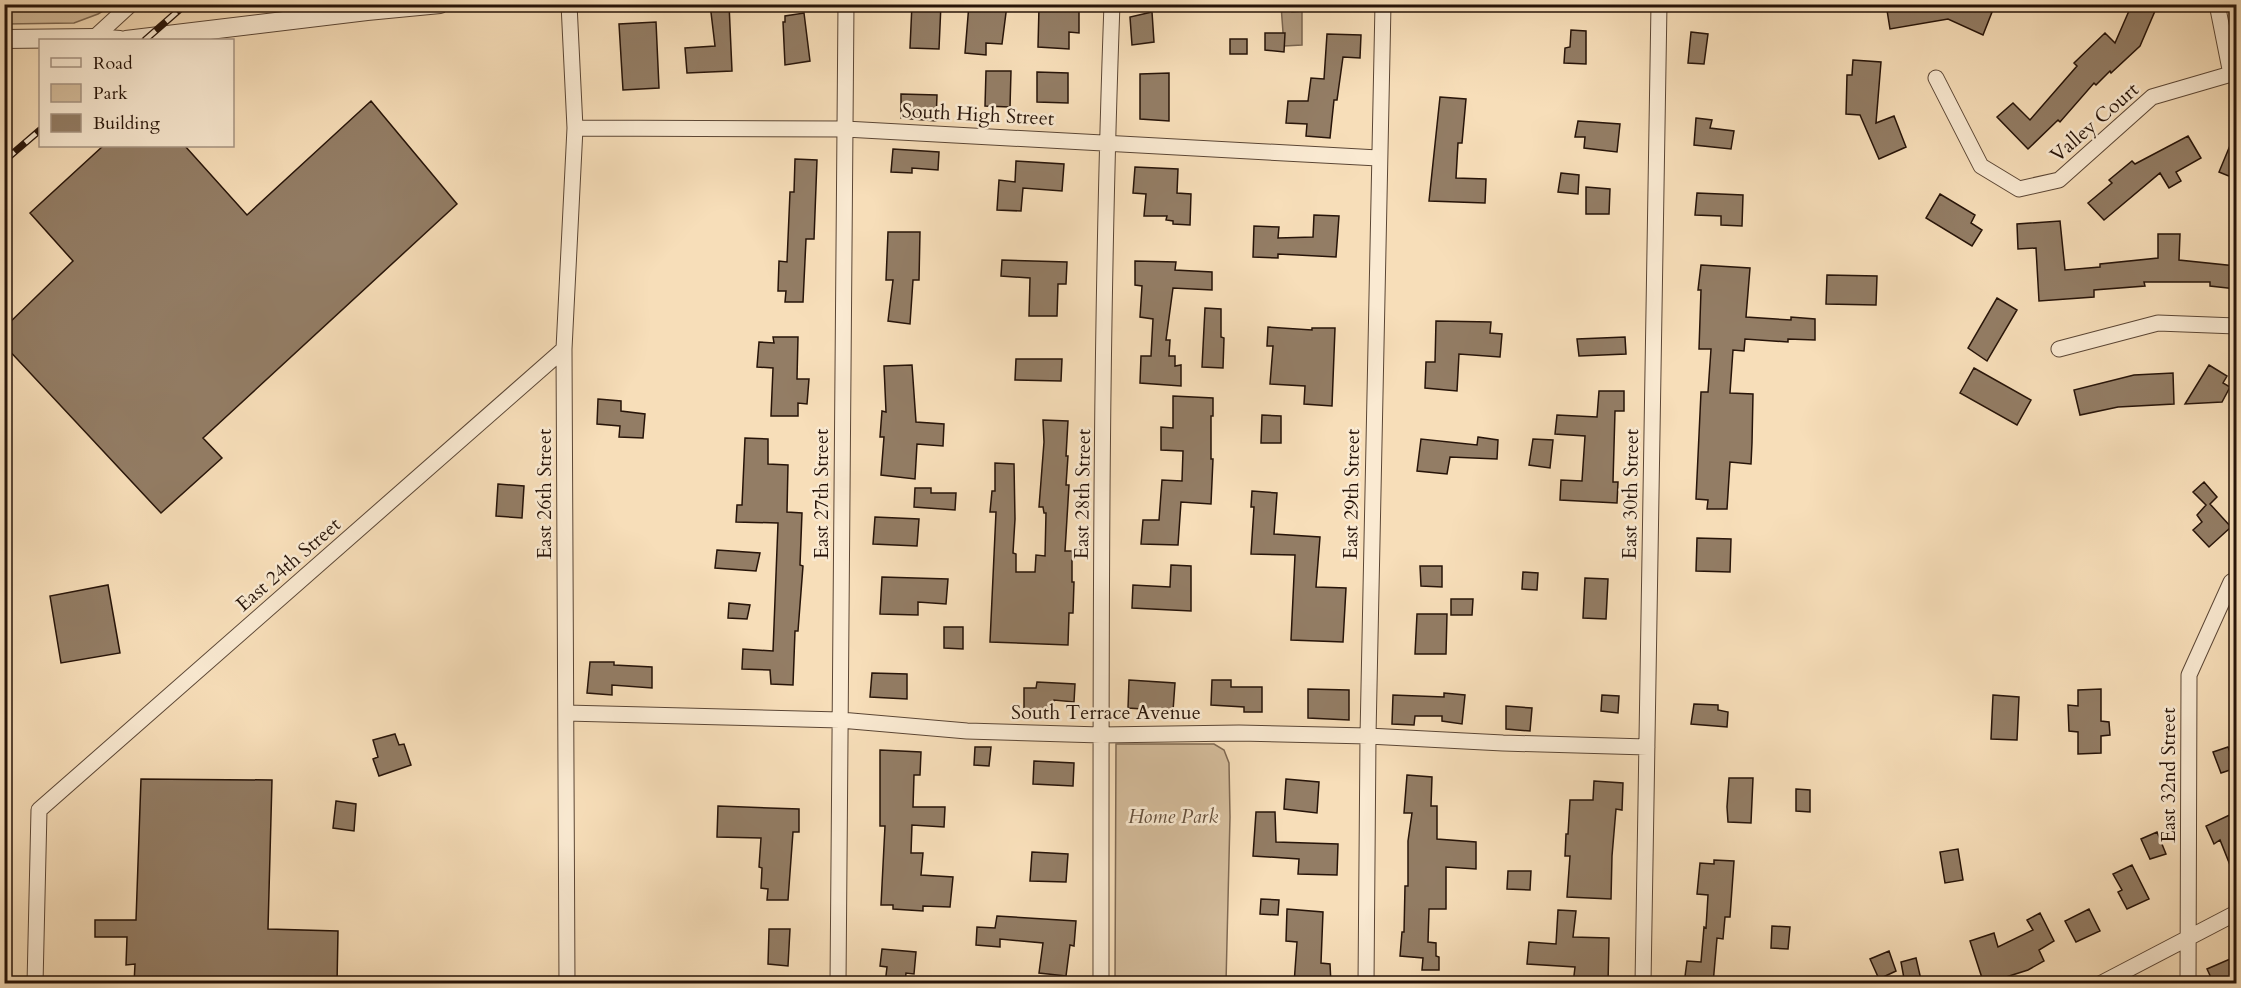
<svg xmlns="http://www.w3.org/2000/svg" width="2241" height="988" font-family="Cardo,serif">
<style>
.green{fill:#d4bc9b;stroke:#7e6852;stroke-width:1.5}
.water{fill:#b0997d;stroke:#79644f;stroke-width:1.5}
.building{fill:#937d65;stroke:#271409;stroke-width:1.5}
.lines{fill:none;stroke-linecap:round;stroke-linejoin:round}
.minor-casing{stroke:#5b4635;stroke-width:17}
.tertiary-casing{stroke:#5b4635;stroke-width:20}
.minor{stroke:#faead2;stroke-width:15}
.tertiary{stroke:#faead2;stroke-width:18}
.rail-casing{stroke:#271409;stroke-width:7}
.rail{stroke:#faead2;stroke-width:4.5;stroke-dasharray:14;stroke-linecap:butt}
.labels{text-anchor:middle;stroke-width:5;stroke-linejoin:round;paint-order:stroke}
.street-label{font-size:20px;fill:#271409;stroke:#faead2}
.park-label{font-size:20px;font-style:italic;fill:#644f3c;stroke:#faead2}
</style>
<rect width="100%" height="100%" fill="#f7deb9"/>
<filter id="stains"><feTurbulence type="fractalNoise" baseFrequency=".00333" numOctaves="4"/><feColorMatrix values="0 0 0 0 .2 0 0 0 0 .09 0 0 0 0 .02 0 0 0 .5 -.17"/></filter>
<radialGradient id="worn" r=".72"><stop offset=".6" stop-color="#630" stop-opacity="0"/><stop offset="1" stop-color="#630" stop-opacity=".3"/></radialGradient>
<!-- green -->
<path class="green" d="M4,5L5,4L113,5L98,14L74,23L5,24Z
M1116,744H1214L1224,750L1229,763L1230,817L1226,983H1115Z"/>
<!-- water -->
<path class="water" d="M1281,5H1291L1292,12L1302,11V45L1284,46Z"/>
<!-- building -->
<path class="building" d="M710,4H729L732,71L687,73L685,48L715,46Z
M912,4H941L939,49L910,48Z
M969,4L1007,5L1002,44L986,43V55L965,53Z
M1886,4H1977L1992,12L1983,35L1948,19L1890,29Z
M2132,4H2158L2140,46L2111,73L2110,71L2096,85L2094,83L2060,122L2058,120L2028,149L1997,117L2013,103L2030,120L2077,66L2074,63L2105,33L2115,43Z
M1079,6V33L1069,32V49L1038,47L1039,7Z
M1152,12L1154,42L1132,45L1130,17Z
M804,13L810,61L785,65L783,22H785V16Z
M656,22L659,88L623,90L619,24Z
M1571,30L1586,31V64L1564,63L1565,48L1570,47Z
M1691,32L1708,34L1704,64L1688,63Z
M1265,33H1285L1284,52L1265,50Z
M1327,34L1361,35L1360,58L1343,57L1337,100H1334L1330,138L1306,136L1307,124L1286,123L1288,101H1308L1311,78L1324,79Z
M1230,39H1247V54H1230Z
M1853,60L1881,62L1876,123L1894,116L1906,147L1879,159L1860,115L1846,114L1847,75H1852Z
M986,71H1011L1010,107L985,106Z
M1037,72L1068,73V103L1037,102Z
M1169,73V121L1140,119V74Z
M901,94L937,95L936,121L901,118Z
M1440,97L1466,99L1462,143H1458L1456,178L1486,179L1485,203L1429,201Z
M371,101L457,204L203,438L222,458L161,513L4,345V328L73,261L30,213L103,146H185L247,215Z
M1696,118L1712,120L1710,128L1734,131L1731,149L1694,145Z
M1578,121L1620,124L1617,152L1584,148L1585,137H1575Z
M2236,131V179L2219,172Z
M2188,136L2201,158L2176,172L2181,181L2169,188L2160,173L2104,220L2088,203L2112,183L2109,180L2132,161L2135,164Z
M893,149L939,152L938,170L912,168V173L891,172Z
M795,159L817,160L814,239H806L803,302H785L786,291H778L779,261L787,262L790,192H794Z
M1016,161L1064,164L1062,191L1023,188L1021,211L997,210L999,180L1015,182Z
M1135,167L1178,169L1177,193L1191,194L1190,225L1173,224V221L1166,220L1167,216H1144L1146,194L1133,193Z
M1561,173L1579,175L1578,194L1558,192Z
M1586,187L1610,189L1609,214H1586Z
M1697,193L1743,195L1742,226L1721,225V216L1695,215Z
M1940,194L1975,215L1971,223L1982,230L1972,246L1926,218Z
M1314,215L1339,216L1336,257L1278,254V258L1253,257L1254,226L1279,227L1278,238L1313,237Z
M2060,221L2065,270L2100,267V264L2158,258V234H2180L2179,260L2236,266V289L2210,286V282H2144L2145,286L2094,290V297L2039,301L2036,248L2018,249L2017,224Z
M888,232H920L919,280H913L910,324L888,321L893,280H886Z
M1002,260L1067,262L1066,284H1058L1057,316H1029L1030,278L1001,276Z
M1135,261L1176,262L1175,270L1212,272V290L1173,288L1166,340H1170L1169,356H1175V366L1181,365V386L1140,383L1141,356H1151L1153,319L1140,317L1142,286L1135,285Z
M1701,265L1750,268L1746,317L1791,320V317L1815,319V340L1788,339V342L1745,339L1744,351L1733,350L1730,393L1753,394L1752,443L1751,464L1730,462L1727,509H1707L1708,500L1696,499L1701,392H1708L1711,349H1699L1701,290H1698Z
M1827,275L1877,276L1876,305L1826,304Z
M1997,298L2017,310L1987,361L1968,348Z
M1205,308L1221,309V337L1224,338L1223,368L1202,367Z
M1436,321L1491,322L1490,333L1502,334L1500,357L1459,354L1457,391L1425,388L1426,362H1435Z
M1268,327L1312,330V328H1335L1332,406L1304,404L1305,386L1270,384L1273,346H1267Z
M773,337H798L797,379H809L807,404L798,403V416H771L773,368L757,367L759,342L774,343Z
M1625,337L1626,354L1579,356L1577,339Z
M1016,359H1062L1061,381L1015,380Z
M912,365L916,422L944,424L943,446L917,444L915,479L881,475L884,437H880L882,411L886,412L884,366Z
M2209,365L2227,376L2223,383L2230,387L2222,402L2185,404Z
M1974,368L2031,400L2017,425L1960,393Z
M2173,373L2174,404L2118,407L2080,415L2074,390L2134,375Z
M1599,391H1624V411H1615L1613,482H1618L1617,503L1560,500L1561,480L1582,481L1585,436L1555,434L1557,415L1597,417Z
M1173,396L1213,398V416H1211V459H1213L1211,504L1181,502L1178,545L1141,544L1143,520H1159L1162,480L1182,481L1183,451L1161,450V427L1173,428Z
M598,399L621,401V411L645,414L643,438L619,437L620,426L597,424Z
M1262,415L1281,416V443H1261Z
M1043,420L1068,421L1066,456H1068L1066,485H1069L1065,551H1072V582H1074L1073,613H1069L1068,645L990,642L996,512H990L992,491H995V463L1014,464L1015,519L1013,553L1016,554V572H1035L1036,555L1045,556L1046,513H1044L1043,507H1039L1044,442Z
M1478,437L1498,440L1497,459L1450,457L1447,474L1417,471L1421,439L1477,445Z
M745,438L768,439V464L788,465L787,512L802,513L800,565L803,566L798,631H795L793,685L771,684L770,670L742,669L743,649L773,651L778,523L736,522L737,505H742Z
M1533,439L1553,440L1550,468L1529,465Z
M2204,482L2217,497L2210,504L2231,527L2209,547L2193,530L2202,522L2197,515L2206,505L2193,492Z
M498,484L524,486L522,518L496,516Z
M915,488H931V493H956L955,510L914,507Z
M1252,491L1277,493L1274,534L1320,537L1316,587L1346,588L1343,642L1291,640L1295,555L1251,554L1254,507H1251Z
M875,517L919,519L917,546L873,544Z
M1697,538L1731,539L1730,572L1696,571Z
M717,550L760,553L756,571L715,568Z
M1171,565L1191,566V611L1132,608L1133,585L1170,587Z
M1420,566H1442V587L1421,586Z
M1523,572L1538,573L1537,590L1522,589Z
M882,577L948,579L946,604L918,602V615L880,614Z
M1585,578L1608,579L1606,619L1583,618Z
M108,585L120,653L61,663L50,596Z
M1451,599H1473L1472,615H1451Z
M729,603L750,605L747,619L728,618Z
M1417,614H1447L1446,654H1415Z
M944,627H963V649L944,648Z
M590,662H614V665L652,667V688L612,685V695L587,693Z
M872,673L907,674V699L870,697Z
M1129,680L1175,683L1173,711L1128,708Z
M1212,680H1231V687H1262V712H1244V707L1211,705Z
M1037,682L1075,684L1074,702L1054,700L1053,710L1024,709V688H1036Z
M1308,689L1349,690V720L1308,718Z
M2101,689V721L2109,722L2110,735L2101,736V753L2078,754V732L2069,731L2068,705L2078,706V690Z
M1444,693L1465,695L1462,724L1442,721V716H1415L1414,725L1392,724L1393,695L1444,697Z
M1602,695L1619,696L1618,713L1601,711Z
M1993,695L2019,697L2017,740L1991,739Z
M1694,704L1718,705V710L1728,712L1727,727L1691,724Z
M1506,706L1532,708L1530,731L1506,729Z
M395,734L399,745L404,744L411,765L379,776L373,759L378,757L373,740Z
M975,747H991L989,766L974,765Z
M2228,747L2236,768L2221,773L2213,752Z
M880,750L921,752L920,775H914L913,807H945L944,827L912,825L911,853H923L921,875L953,877L950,907L923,906V911L893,909V905H881L885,826H880Z
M1034,761L1074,763L1073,786L1033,784Z
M1407,775L1432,777L1431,806H1437V839L1476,842V869L1446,867V909H1429L1428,942L1436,943V956L1439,957V970H1422L1423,958L1400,956L1402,932H1404L1405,886H1408V841L1412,813H1404Z
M1729,778H1753L1751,823L1728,822L1727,807Z
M141,779L272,780L268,929L338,931L337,984H134L135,964L126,965L127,937H95V920H136Z
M1286,779L1319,782L1317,813L1284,809Z
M1594,781L1623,783L1622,810L1616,809L1612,856L1611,899L1567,897L1570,856H1565L1566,834H1568L1570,800H1593Z
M1796,789L1810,790V812L1796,811Z
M336,801L356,804L354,831L333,828Z
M718,806L799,809V832H793L788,900H767L768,889L761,888L762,868L759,867L761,838L717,837Z
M1256,812H1275L1276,842L1338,844L1337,875L1298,874L1299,859L1253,856Z
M2236,812V880L2220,840L2214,844L2206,826Z
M2157,832L2166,854L2150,859L2141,839Z
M1958,849L1963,880L1945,883L1940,852Z
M1032,852L1068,854L1066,882L1030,881Z
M1714,860L1734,861L1730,917H1725L1723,939L1717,938L1713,984H1684L1687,961L1701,962L1704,927L1706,928L1708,895L1697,894L1700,863L1714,864Z
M2132,865L2149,899L2127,909L2118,892L2122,890L2113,874Z
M1508,871H1531L1530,890L1507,889Z
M1261,899L1279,900L1278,915L1260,914Z
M1287,909L1323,912L1321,963L1330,964L1331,984H1294L1297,942L1286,941Z
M2089,909L2100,931L2076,942L2065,921Z
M1558,910L1576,911L1573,937L1609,938L1608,984H1573L1575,967L1527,964L1529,942L1556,944Z
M2040,913L2054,941L2039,950L2044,961L2028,970L1984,984L1970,941L1994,933L1998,947L2033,930L2027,920Z
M997,916L1076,921L1074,946L1070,945L1066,976L1039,973L1043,943L1000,939V947L976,945L977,927L995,928Z
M1772,926L1790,927L1788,949L1771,948Z
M769,929H790L788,966L768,964Z
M882,949L916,952L914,974L906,973L905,984H885L887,967L880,966Z
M1889,951L1896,971L1879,979L1870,959Z
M1916,958L1922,984H1905L1901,962Z
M2230,959L2236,975V984H2214L2207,969Z"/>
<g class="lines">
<!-- minor casing -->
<g class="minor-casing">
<path id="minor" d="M2217,4L2231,74L2236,77
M94,38L131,4
M1936,78L1981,166L2019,189L2059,180L2152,97L2231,74
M575,128L845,129L1378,158
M2059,349L2158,323L2236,326
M566,713L840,720L967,731L1101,735L1239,733L1368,736L1503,743L1647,747
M35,984L39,810L564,349
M567,984L564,349L575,128L569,4
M838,984L846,4
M1101,984C1101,657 1100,331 1112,4
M1366,984L1368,736L1383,4
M1643,984L1659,4
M2100,984L2236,913
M2188,984L2189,675L2231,582L2236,579"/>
</g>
<!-- tertiary casing -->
<g class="tertiary-casing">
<path id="tertiary" d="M4,39L94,38L120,40
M126,40L367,11L440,4"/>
</g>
<!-- minor -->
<use href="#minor" class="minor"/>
<!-- tertiary -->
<use href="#tertiary" class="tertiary"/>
<!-- rail casing -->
<g class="rail-casing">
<path id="rail" d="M145,40L186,4
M4,161L40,130"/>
</g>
<!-- rail -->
<use href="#rail" class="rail"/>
</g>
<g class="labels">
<!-- street labels -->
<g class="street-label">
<text transform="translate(978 114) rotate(3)" y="7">South High Street</text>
<text transform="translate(2094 122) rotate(-41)" y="7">Valley Court</text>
<text transform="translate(544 494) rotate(-90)" y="7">East 26th Street</text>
<text transform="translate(821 494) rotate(-90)" y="7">East 27th Street</text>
<text transform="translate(1082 494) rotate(-89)" y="7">East 28th Street</text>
<text transform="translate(1351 494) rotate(-89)" y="7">East 29th Street</text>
<text transform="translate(1630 494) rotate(-89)" y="7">East 30th Street</text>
<text transform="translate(288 564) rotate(-41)" y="7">East 24th Street</text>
<text x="1106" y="719">South Terrace Avenue</text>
<text transform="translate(2168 775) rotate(-90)" y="7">East 32nd Street</text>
</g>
<!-- park labels -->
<g class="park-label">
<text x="1173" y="823">Home Park</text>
</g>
</g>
<!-- margin -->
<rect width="2241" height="988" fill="none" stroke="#f7deb9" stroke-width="24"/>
<rect x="6" y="6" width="2229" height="976" fill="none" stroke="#271409" stroke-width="3"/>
<rect x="12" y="12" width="2217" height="964" fill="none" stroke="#271409" stroke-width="1.5"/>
<!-- legend -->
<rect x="39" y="39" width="195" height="108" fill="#faead2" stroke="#a69482" stroke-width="1.5"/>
<rect x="51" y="58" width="30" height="9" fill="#faead2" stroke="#a69482" stroke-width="1.5"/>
<text x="93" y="69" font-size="18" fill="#271409">Road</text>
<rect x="51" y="84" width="30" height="18" fill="#d4bc9b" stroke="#a69482" stroke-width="1.5"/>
<text x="93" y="99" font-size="18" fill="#271409">Park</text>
<rect x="51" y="114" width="30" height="18" fill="#937d65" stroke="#a69482" stroke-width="1.5"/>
<text x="93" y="129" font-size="18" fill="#271409">Building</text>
<rect width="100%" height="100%" filter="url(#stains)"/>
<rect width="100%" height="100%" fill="url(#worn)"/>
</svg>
